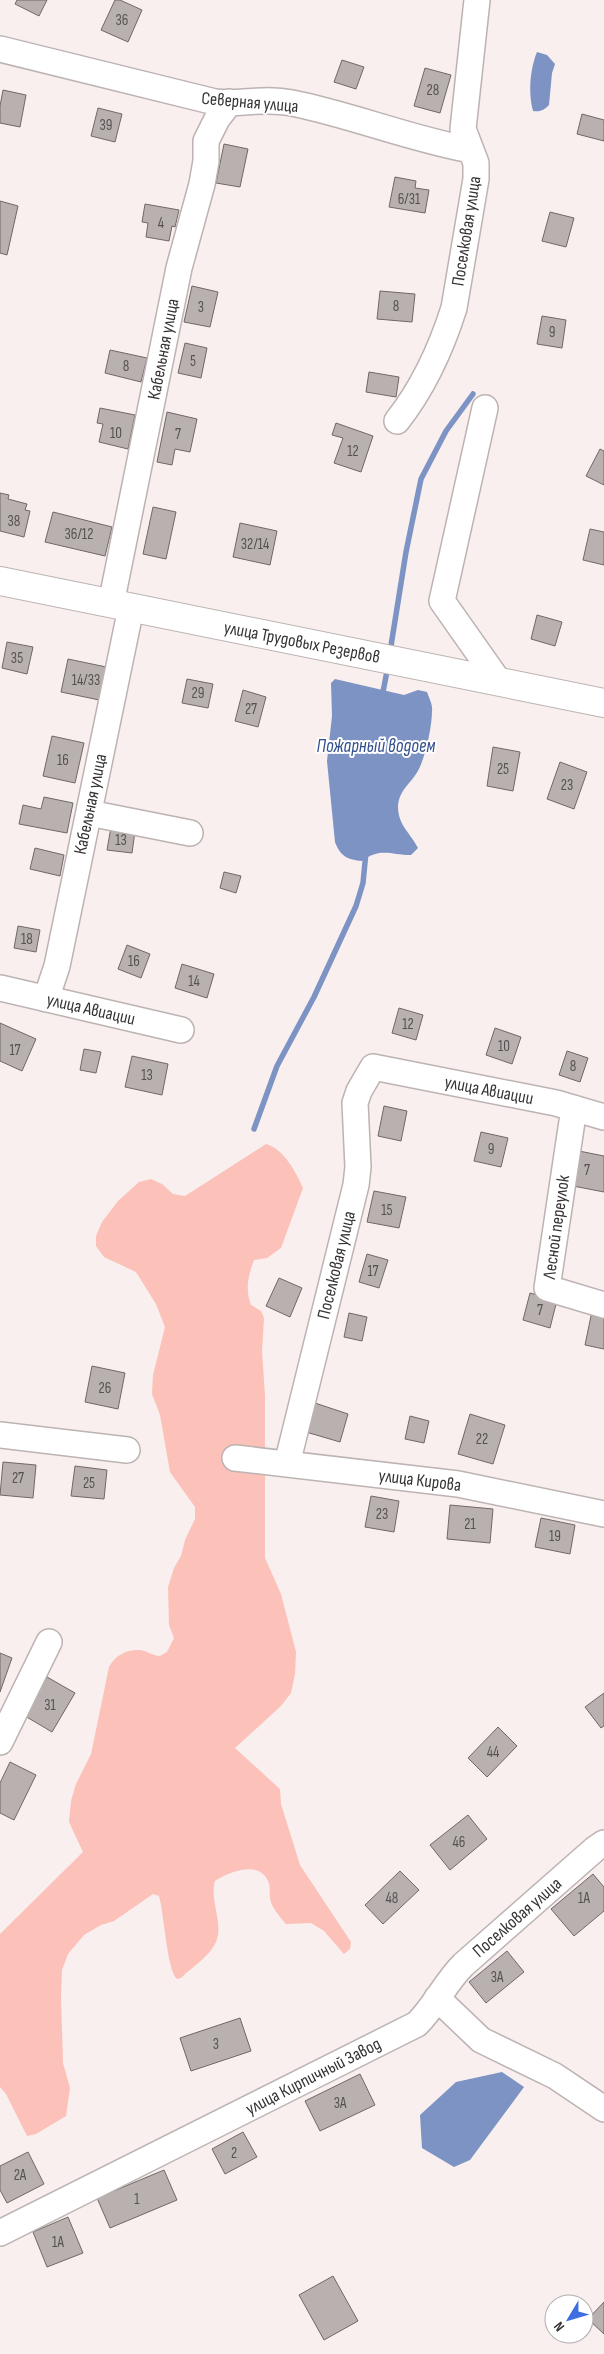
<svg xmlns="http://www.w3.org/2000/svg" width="604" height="2354" font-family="'Sofia Sans Condensed',sans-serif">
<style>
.green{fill:#fcc1b9}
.water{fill:#7c93c4}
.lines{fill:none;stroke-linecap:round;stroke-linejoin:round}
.stream{stroke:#7c93c4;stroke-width:5.5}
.building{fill:#b9b1b0;stroke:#706867}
.minor-casing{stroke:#bcb3b2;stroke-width:28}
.major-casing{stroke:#bcb3b2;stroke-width:30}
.minor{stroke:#fff;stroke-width:25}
.major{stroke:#fff;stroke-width:28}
.labels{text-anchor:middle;stroke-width:4;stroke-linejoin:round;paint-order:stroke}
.number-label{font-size:15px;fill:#575252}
.street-label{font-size:18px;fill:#363333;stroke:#fff}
.water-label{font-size:19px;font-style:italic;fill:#344f8d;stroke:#fff}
</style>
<rect width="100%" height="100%" fill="#f8efee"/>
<!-- green -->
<path class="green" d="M266,1144C284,1149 296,1172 303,1188L281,1248L267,1258L254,1260C248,1276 245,1289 251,1305L261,1311L264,1318L262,1351L265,1396V1558L281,1594L296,1652L295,1674L291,1693L281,1706L235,1748L280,1789L281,1804L300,1865L351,1942L350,1949L344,1954L324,1931L311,1923L286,1924C280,1917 271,1907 270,1898C269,1891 271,1885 267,1879C257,1861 229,1872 215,1881C209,1900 224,1923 216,1942C210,1956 192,1967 181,1978L177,1979C167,1971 164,1913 159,1896L153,1894L114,1921L101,1925L84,1935L68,1954L62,1970L61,1997L63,2063L70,2088L66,2116L36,2134L27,2136L6,2094L0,2087V1934L83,1852L69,1822L71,1801L76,1784L91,1754L109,1667C115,1655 127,1649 140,1650C147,1651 153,1656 160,1656L167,1652L174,1638L169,1625L168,1587L174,1568L181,1556L185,1540L195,1519V1507L170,1472L160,1415L152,1394L153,1375L165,1327L156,1304L136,1272L104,1257L96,1246V1236L102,1222L118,1201L139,1182L151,1179L162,1184L173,1194L185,1196Z"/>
<!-- water -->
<path class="water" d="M537,52L547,55L555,64L552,73L549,105C544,110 541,112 533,111C528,93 530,69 537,52Z
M335,679L404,695L418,690L427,692C429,698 433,705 432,711C432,727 425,761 416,774C408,786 399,791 398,807C398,825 411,834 418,848L411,855C391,855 380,847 362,861C348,860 340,856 335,842L327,761L332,716L331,683Z
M502,2072L524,2087L470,2160L454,2167L422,2148L420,2115L456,2082Z"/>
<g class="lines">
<!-- stream -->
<path class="stream" d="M390,652L406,552L421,479L446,431L473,394
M382,697L388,666
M254,1129L277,1066L314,997L356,906L363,883L366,852"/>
</g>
<!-- building -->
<path class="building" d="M17,0H47L39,16L15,4Z
M115,0H120L142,10L128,42L101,30Z
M342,60L364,67L356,89L334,82Z
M425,68L451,75L440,113L414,106Z
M3,90L26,95L20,127L0,123V106Z
M98,108L122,114L115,142L91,136Z
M582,114L604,120V141L577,134Z
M224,144L248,149L240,187L216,183Z
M395,177L416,181L415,188L429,190L425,213L389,207Z
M0,201L18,206L7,255L0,253Z
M145,204L179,210L175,227L172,226L169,241L146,237L148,223L142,222Z
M550,212L574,218L566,247L542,241Z
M192,286L218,292L210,327L184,322Z
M380,291L415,294L412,322L377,319Z
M542,316L566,320L562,348L537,344Z
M185,343L207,348L201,378L178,373Z
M110,350L147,358L141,382L105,373Z
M369,372L399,377L396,397L366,392Z
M100,408L135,415L128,449L99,442L103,424L97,423Z
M167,412L197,419L190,452L175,449L172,465L157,462Z
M336,423L373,436L361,472L334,463L343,438L332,435Z
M600,449L604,451V485L586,476Z
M0,493L9,495L8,499L27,504L25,510L30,511L24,537L0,531Z
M153,507L176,512L166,559L143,554Z
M53,512L112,527L105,556L45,542Z
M240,523L277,531L270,565L233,557Z
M590,529L604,532V565L583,560Z
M537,615L562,622L555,646L531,639Z
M7,642L33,647L27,674L2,668Z
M68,659L111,668L104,701L61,692Z
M187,679L213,684L208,708L182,703Z
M243,690L266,697L258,727L235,721Z
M52,736L84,743L75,783L43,776Z
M493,747L520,752L513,791L487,786Z
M560,762L587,772L574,809L547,799Z
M44,797L73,803L67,833L19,824L23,805L41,809Z
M111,827L135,831L132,853L107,850Z
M35,848L64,855L60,876L30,869Z
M224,872L241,876L236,893L220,888Z
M18,926L40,930L36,952L14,948Z
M127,945L150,954L141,978L118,969Z
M182,964L214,974L207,998L175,988Z
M399,1008L423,1015L416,1040L392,1033Z
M0,1023L36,1039L22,1071L0,1061Z
M495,1028L521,1037L512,1064L486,1055Z
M84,1049L101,1052L96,1073L80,1070Z
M567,1051L588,1058L580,1082L559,1075Z
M132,1056L168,1064L162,1095L125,1087Z
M384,1106L407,1111L401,1141L378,1136Z
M481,1132L508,1138L501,1167L474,1161Z
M574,1150L604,1156V1192L568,1185Z
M374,1191L406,1197L399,1228L367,1222Z
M367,1254L388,1260L379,1288L359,1282Z
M279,1278L302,1288L290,1317L266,1306Z
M530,1293L557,1300L550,1328L523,1320Z
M592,1311L604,1313V1349L585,1345Z
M349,1313L367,1317L362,1341L344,1337Z
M92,1366L125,1373L118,1409L85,1402Z
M315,1403L348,1414L340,1442L306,1432Z
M470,1414L505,1425L493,1464L458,1454Z
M410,1416L429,1421L424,1443L405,1439Z
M3,1462L36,1465L33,1498L0,1495Z
M75,1466L107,1470L104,1499L71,1496Z
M371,1496L399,1501L394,1532L365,1527Z
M450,1505L493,1509L490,1543L447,1539Z
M541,1518L575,1525L570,1554L535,1547Z
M0,1653L12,1658L0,1692Z
M47,1677L75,1693L52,1732L25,1716Z
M604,1693V1726L601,1728L585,1707Z
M498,1727L517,1746L487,1777L468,1758Z
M10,1762L36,1775L14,1820L0,1813V1783Z
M468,1815L487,1839L450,1870L430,1845Z
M400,1871L419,1890L383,1924L365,1905Z
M593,1874L604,1887V1911L574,1936L551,1909Z
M507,1951L524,1972L486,2003L469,1982Z
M240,2018L251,2051L191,2071L180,2038Z
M360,2074L375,2105L320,2131L305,2101Z
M243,2132L257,2157L225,2174L212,2149Z
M28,2152L44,2184L7,2203L0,2190V2166Z
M164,2170L177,2200L110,2228L97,2198Z
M68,2217L83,2253L47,2267L33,2232Z
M333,2276L358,2321L324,2340L299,2295Z
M604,2302V2334L588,2319Z"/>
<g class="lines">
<!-- minor casing -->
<g class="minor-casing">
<path id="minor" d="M0,49L215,102C241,105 263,97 292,103C352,115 410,139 471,150
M485,408L442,601L499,682
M397,421C423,388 441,349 454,308L476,179V163L463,129L477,0
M111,604L179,268L202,184L206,161V141L217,119L230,102
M89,813L190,833
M0,988L181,1030
M46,999L57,966L131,608
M574,1108L547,1288L604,1305
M0,1435L127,1450
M235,1458L458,1484L604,1514
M287,1464L356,1185L358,1167L355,1103L359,1091L373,1067L556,1103L604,1117
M0,1742L49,1642
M437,1998L481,2040L555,2076L604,2109
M0,2233L417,2024C435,2006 445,1983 463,1965L595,1849L604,1843"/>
</g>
<!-- major casing -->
<g class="major-casing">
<path id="major" d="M0,581L604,703"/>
</g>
<!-- minor -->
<use href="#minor" class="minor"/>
<!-- major -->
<use href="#major" class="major"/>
</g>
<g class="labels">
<!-- number labels -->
<g class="number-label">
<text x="122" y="25">36</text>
<text x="433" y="95">28</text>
<text x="106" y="130">39</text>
<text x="409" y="204">6/31</text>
<text x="161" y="228">4</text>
<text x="396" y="311">8</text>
<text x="201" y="312">3</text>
<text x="552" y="337">9</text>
<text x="193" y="366">5</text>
<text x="126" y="371">8</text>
<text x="116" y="438">10</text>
<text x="178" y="439">7</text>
<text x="353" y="456">12</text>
<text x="14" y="526">38</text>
<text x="79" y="539">36/12</text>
<text x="255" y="549">32/14</text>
<text x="17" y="663">35</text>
<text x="86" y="685">14/33</text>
<text x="198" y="698">29</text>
<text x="251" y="714">27</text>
<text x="63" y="765">16</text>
<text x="503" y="774">25</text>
<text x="567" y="790">23</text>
<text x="121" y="845">13</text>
<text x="27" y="944">18</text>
<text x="134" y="966">16</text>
<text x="194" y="986">14</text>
<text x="408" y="1029">12</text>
<text x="504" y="1051">10</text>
<text x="15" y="1055">17</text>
<text x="573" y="1071">8</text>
<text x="147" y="1080">13</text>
<text x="491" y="1154">9</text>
<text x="587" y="1175">7</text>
<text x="387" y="1215">15</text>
<text x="373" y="1276">17</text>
<text x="540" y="1315">7</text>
<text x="105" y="1393">26</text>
<text x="482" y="1444">22</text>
<text x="18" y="1483">27</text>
<text x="89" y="1488">25</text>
<text x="382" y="1519">23</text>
<text x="470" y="1529">21</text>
<text x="555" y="1541">19</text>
<text x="50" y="1710">31</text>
<text x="493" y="1757">44</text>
<text x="459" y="1847">46</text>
<text x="392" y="1903">48</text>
<text x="584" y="1903">1А</text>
<text x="497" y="1982">3А</text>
<text x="216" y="2049">3</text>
<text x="340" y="2108">3А</text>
<text x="234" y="2158">2</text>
<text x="20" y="2180">2А</text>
<text x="137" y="2204">1</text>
<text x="58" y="2247">1А</text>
</g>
<!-- street labels -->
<g class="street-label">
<text transform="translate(250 102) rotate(5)" y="6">Северная улица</text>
<text transform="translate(466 231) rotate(-81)" y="6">Поселковая улица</text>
<text transform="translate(163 349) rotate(-79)" y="6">Кабельная улица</text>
<text transform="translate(302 642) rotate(11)" y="6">улица Трудовых Резервов</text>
<text transform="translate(90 804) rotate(-78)" y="6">Кабельная улица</text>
<text transform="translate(91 1009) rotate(13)" y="6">улица Авиации</text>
<text transform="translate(489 1090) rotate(11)" y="6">улица Авиации</text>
<text transform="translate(556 1227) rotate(-82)" y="6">Лесной переулок</text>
<text transform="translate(336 1265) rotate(-76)" y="6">Поселковая улица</text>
<text transform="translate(420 1480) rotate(7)" y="6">улица Кирова</text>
<text transform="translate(517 1917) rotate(-41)" y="6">Поселковая улица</text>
<text transform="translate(313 2076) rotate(-27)" y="6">улица Кирпичный Завод</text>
</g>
<!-- water labels -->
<g class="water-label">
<text x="376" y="752">Пожарный водоем</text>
</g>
</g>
<!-- north arrow -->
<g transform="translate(569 2319) rotate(232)"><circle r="24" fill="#ffffff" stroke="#afadad"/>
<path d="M0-4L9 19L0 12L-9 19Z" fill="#3e6edf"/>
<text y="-8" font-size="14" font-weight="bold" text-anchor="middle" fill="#363333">N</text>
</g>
</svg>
